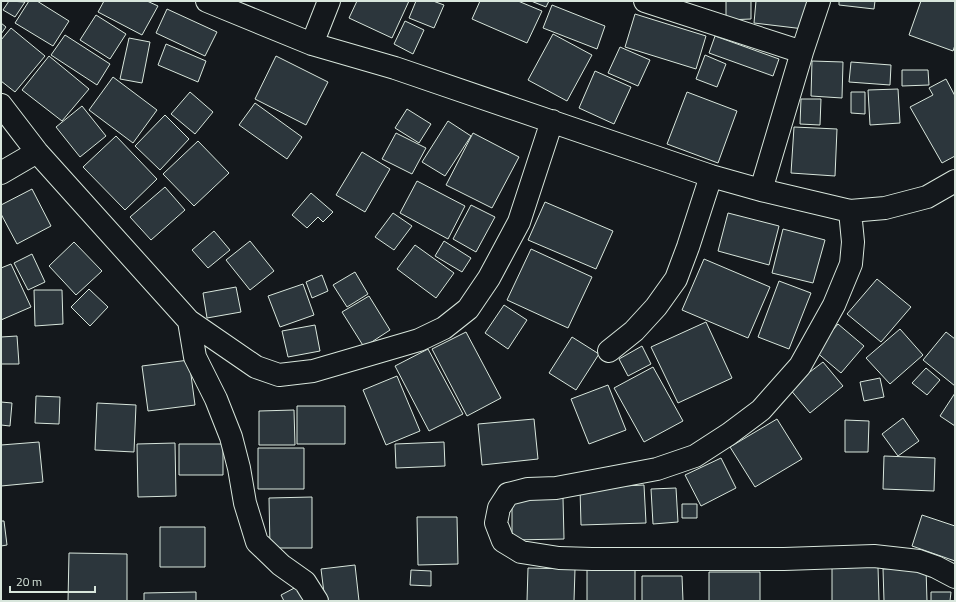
<svg xmlns="http://www.w3.org/2000/svg" width="956" height="602" font-family="'Titillium Web',sans-serif">
<style>
.building{fill:#2c363c;stroke:#d8e6dc}
.lines{fill:none;stroke-linecap:round;stroke-linejoin:round}
.street-casing{stroke:#d8e6dc;stroke-width:24}
.street{stroke:#14181c;stroke-width:22}
</style>
<rect width="100%" height="100%" fill="#14181c"/>
<!-- building -->
<path class="building" d="M9,1L25,2L15,17L3,10Z
M29,1H37L69,21L53,46L15,23Z
M104,1H147L158,6L142,35L98,12Z
M357,1H409L392,38L349,18Z
M416,1H433L444,5L434,28L409,18Z
M480,1H518L542,11L527,43L472,19Z
M531,1H549L546,7Z
M726,1H751V19L726,20Z
M756,1H807L804,29L754,23Z
M839,1H875L874,9L839,5Z
M921,1H955V45L953,51L909,35Z
M552,5L605,26L597,49L543,28Z
M167,9L217,32L205,56L156,33Z
M635,14L706,36L696,69L625,47Z
M96,15L126,34L110,59L80,40Z
M405,21L424,30L413,54L394,44Z
M1,23L6,27L1,34Z
M11,28L45,56L15,92L1,81V40Z
M553,34L592,55L567,101L528,80Z
M65,35L110,64L97,85L51,55Z
M715,36L779,59L773,76L709,53Z
M129,38L150,42L142,83L120,79Z
M166,44L206,61L198,82L158,65Z
M620,47L650,60L638,86L608,73Z
M705,55L726,64L717,87L696,79Z
M49,56L89,89L62,121L22,90Z
M276,56L328,82L306,125L255,99Z
M812,61L843,62L842,98L811,96Z
M851,62L891,65L890,85L849,82Z
M902,70H928L929,85L902,86Z
M595,71L631,87L614,124L579,108Z
M113,77L157,110L133,143L89,110Z
M946,79L955,96V156L942,163L910,107L933,95L929,88Z
M898,89L900,123L870,125L868,90Z
M190,92L213,112L195,134L171,114Z
M687,92L737,111L718,163L667,144Z
M851,92H865V114L851,113Z
M801,99H821L820,125L800,124Z
M255,103L302,137L287,159L239,125Z
M82,106L106,136L80,157L56,127Z
M407,109L431,124L419,143L395,128Z
M165,115L189,139L160,170L135,146Z
M448,121L471,136L445,176L422,162Z
M794,127L837,129L835,176L791,173Z
M396,133L426,148L412,174L382,159Z
M473,133L519,157L492,208L446,185Z
M116,136L157,179L125,210L83,167Z
M198,141L229,173L194,206L163,174Z
M362,152L390,169L365,212L336,195Z
M417,181L465,206L448,239L400,213Z
M165,187L185,210L151,240L130,217Z
M32,189L51,226L17,244L1,214V205Z
M311,193L333,212L323,222L318,217L307,228L292,215Z
M545,202L613,231L596,269L528,240Z
M471,205L495,217L476,252L453,239Z
M393,213L412,226L394,250L375,237Z
M728,213L779,226L769,265L718,251Z
M783,229L825,240L813,283L772,273Z
M214,231L230,250L208,268L192,250Z
M250,241L274,271L250,290L226,260Z
M444,241L471,258L462,272L435,256Z
M74,242L102,271L76,295L49,266Z
M415,245L454,273L436,298L397,269Z
M531,249L592,277L568,328L507,300Z
M32,254L45,282L28,290L14,263Z
M704,259L770,287L748,338L682,310Z
M11,264L31,307L1,320V268Z
M355,272L368,294L347,307L333,285Z
M322,275L328,291L312,298L306,282Z
M877,279L911,307L881,342L847,314Z
M779,281L811,293L789,349L758,337Z
M303,284L314,315L280,327L268,296Z
M236,287L241,312L207,318L203,293Z
M89,289L108,307L90,326L71,307Z
M34,290H62L63,324L35,326Z
M369,296L390,330L364,347L342,312Z
M504,305L527,320L508,349L485,333Z
M706,322L732,378L678,403L651,347Z
M838,324L864,346L841,373L815,351Z
M315,325L320,351L288,357L282,331Z
M900,329L923,355L890,384L866,358Z
M466,332L501,398L467,416L432,349Z
M946,332L955,339V386L923,360Z
M17,336L19,364H1V337Z
M572,337L599,354L576,390L549,373Z
M642,346L651,364L628,376L619,359Z
M428,349L463,414L429,431L395,366Z
M189,360L195,405L148,411L142,366Z
M823,362L843,386L810,413L789,388Z
M653,367L683,421L644,442L614,388Z
M926,368L940,380L927,395L912,383Z
M397,376L420,431L386,445L363,390Z
M880,378L884,397L864,401L860,382Z
M608,385L626,430L589,444L571,399Z
M955,393V426L940,416Z
M36,396L60,397L59,424L35,423Z
M1,402L12,403L10,426L1,425Z
M97,403L136,405L134,452L95,450Z
M297,406H345V444H297Z
M294,410L295,445H259V411Z
M903,418L919,441L898,456L882,434Z
M534,419L538,459L482,465L478,424Z
M777,419L802,459L755,487L730,447Z
M845,420L869,421L868,452H845Z
M39,442L43,482L1,486V445Z
M444,442L445,466L396,468L395,444Z
M175,443L176,496L138,497L137,444Z
M179,444H223V475H179Z
M258,448H304V489H258Z
M884,456L935,458L934,491L883,489Z
M721,458L736,488L701,506L685,475Z
M644,485L646,523L581,525L580,488Z
M676,488L678,522L653,524L651,489Z
M312,497V548H270L269,498Z
M563,498L564,539L512,540V499Z
M682,504H697V518H682Z
M922,515L955,526V561L912,546Z
M417,517H457L458,564L418,565Z
M1,521H4L7,545L1,546Z
M160,527H205V567H160Z
M69,553L127,554V601H68Z
M355,565L359,601H325L321,569Z
M878,567L879,601H832V568Z
M528,568L575,569L574,601H527Z
M926,568L927,601H884L883,569Z
M587,569H635V601H587Z
M411,570L431,571V586L410,585Z
M709,572H760V601H709Z
M642,576H682L683,601H642Z
M302,584L311,601H284L281,595Z
M196,592V601H144V593Z
M931,592H951L950,601H931Z"/>
<g class="lines">
<!-- street casing -->
<g class="street-casing">
<path id="street" d="M207,1L312,44L395,68L711,176L761,190L850,211L885,208L927,197L955,181
M645,1L802,52
M312,44L329,1
M1,105L37,152L189,321L256,367L279,375L313,371L419,340L444,328L468,309L489,278L519,222L552,121
M1,173L37,152
M761,190L802,52L819,1
M850,211L853,242L851,264L834,305L800,366L761,410L729,434L695,456L657,469L556,488L528,489L508,494L499,508L496,523L503,541L521,552L559,558L592,559H784L874,556L919,561L936,567L955,577
M189,321L195,357L216,399L231,437L239,468L245,503L257,542L281,565L305,582L317,601
M609,351L634,331L656,307L676,279L688,247L711,176"/>
</g>
<!-- street -->
<use href="#street" class="street"/>
</g>
<!-- border -->
<rect width="956" height="602" fill="none" stroke="#d8e6dc" stroke-width="4"/>
<!-- scale -->
<path d="M10 586v6h85v-6" fill="none" stroke="#d8e6dc" stroke-width="2"/>
<text x="16" y="586" font-size="12" fill="#d8e6dc" stroke="#14181c" stroke-width="3" paint-order="stroke">20 m</text>
</svg>
